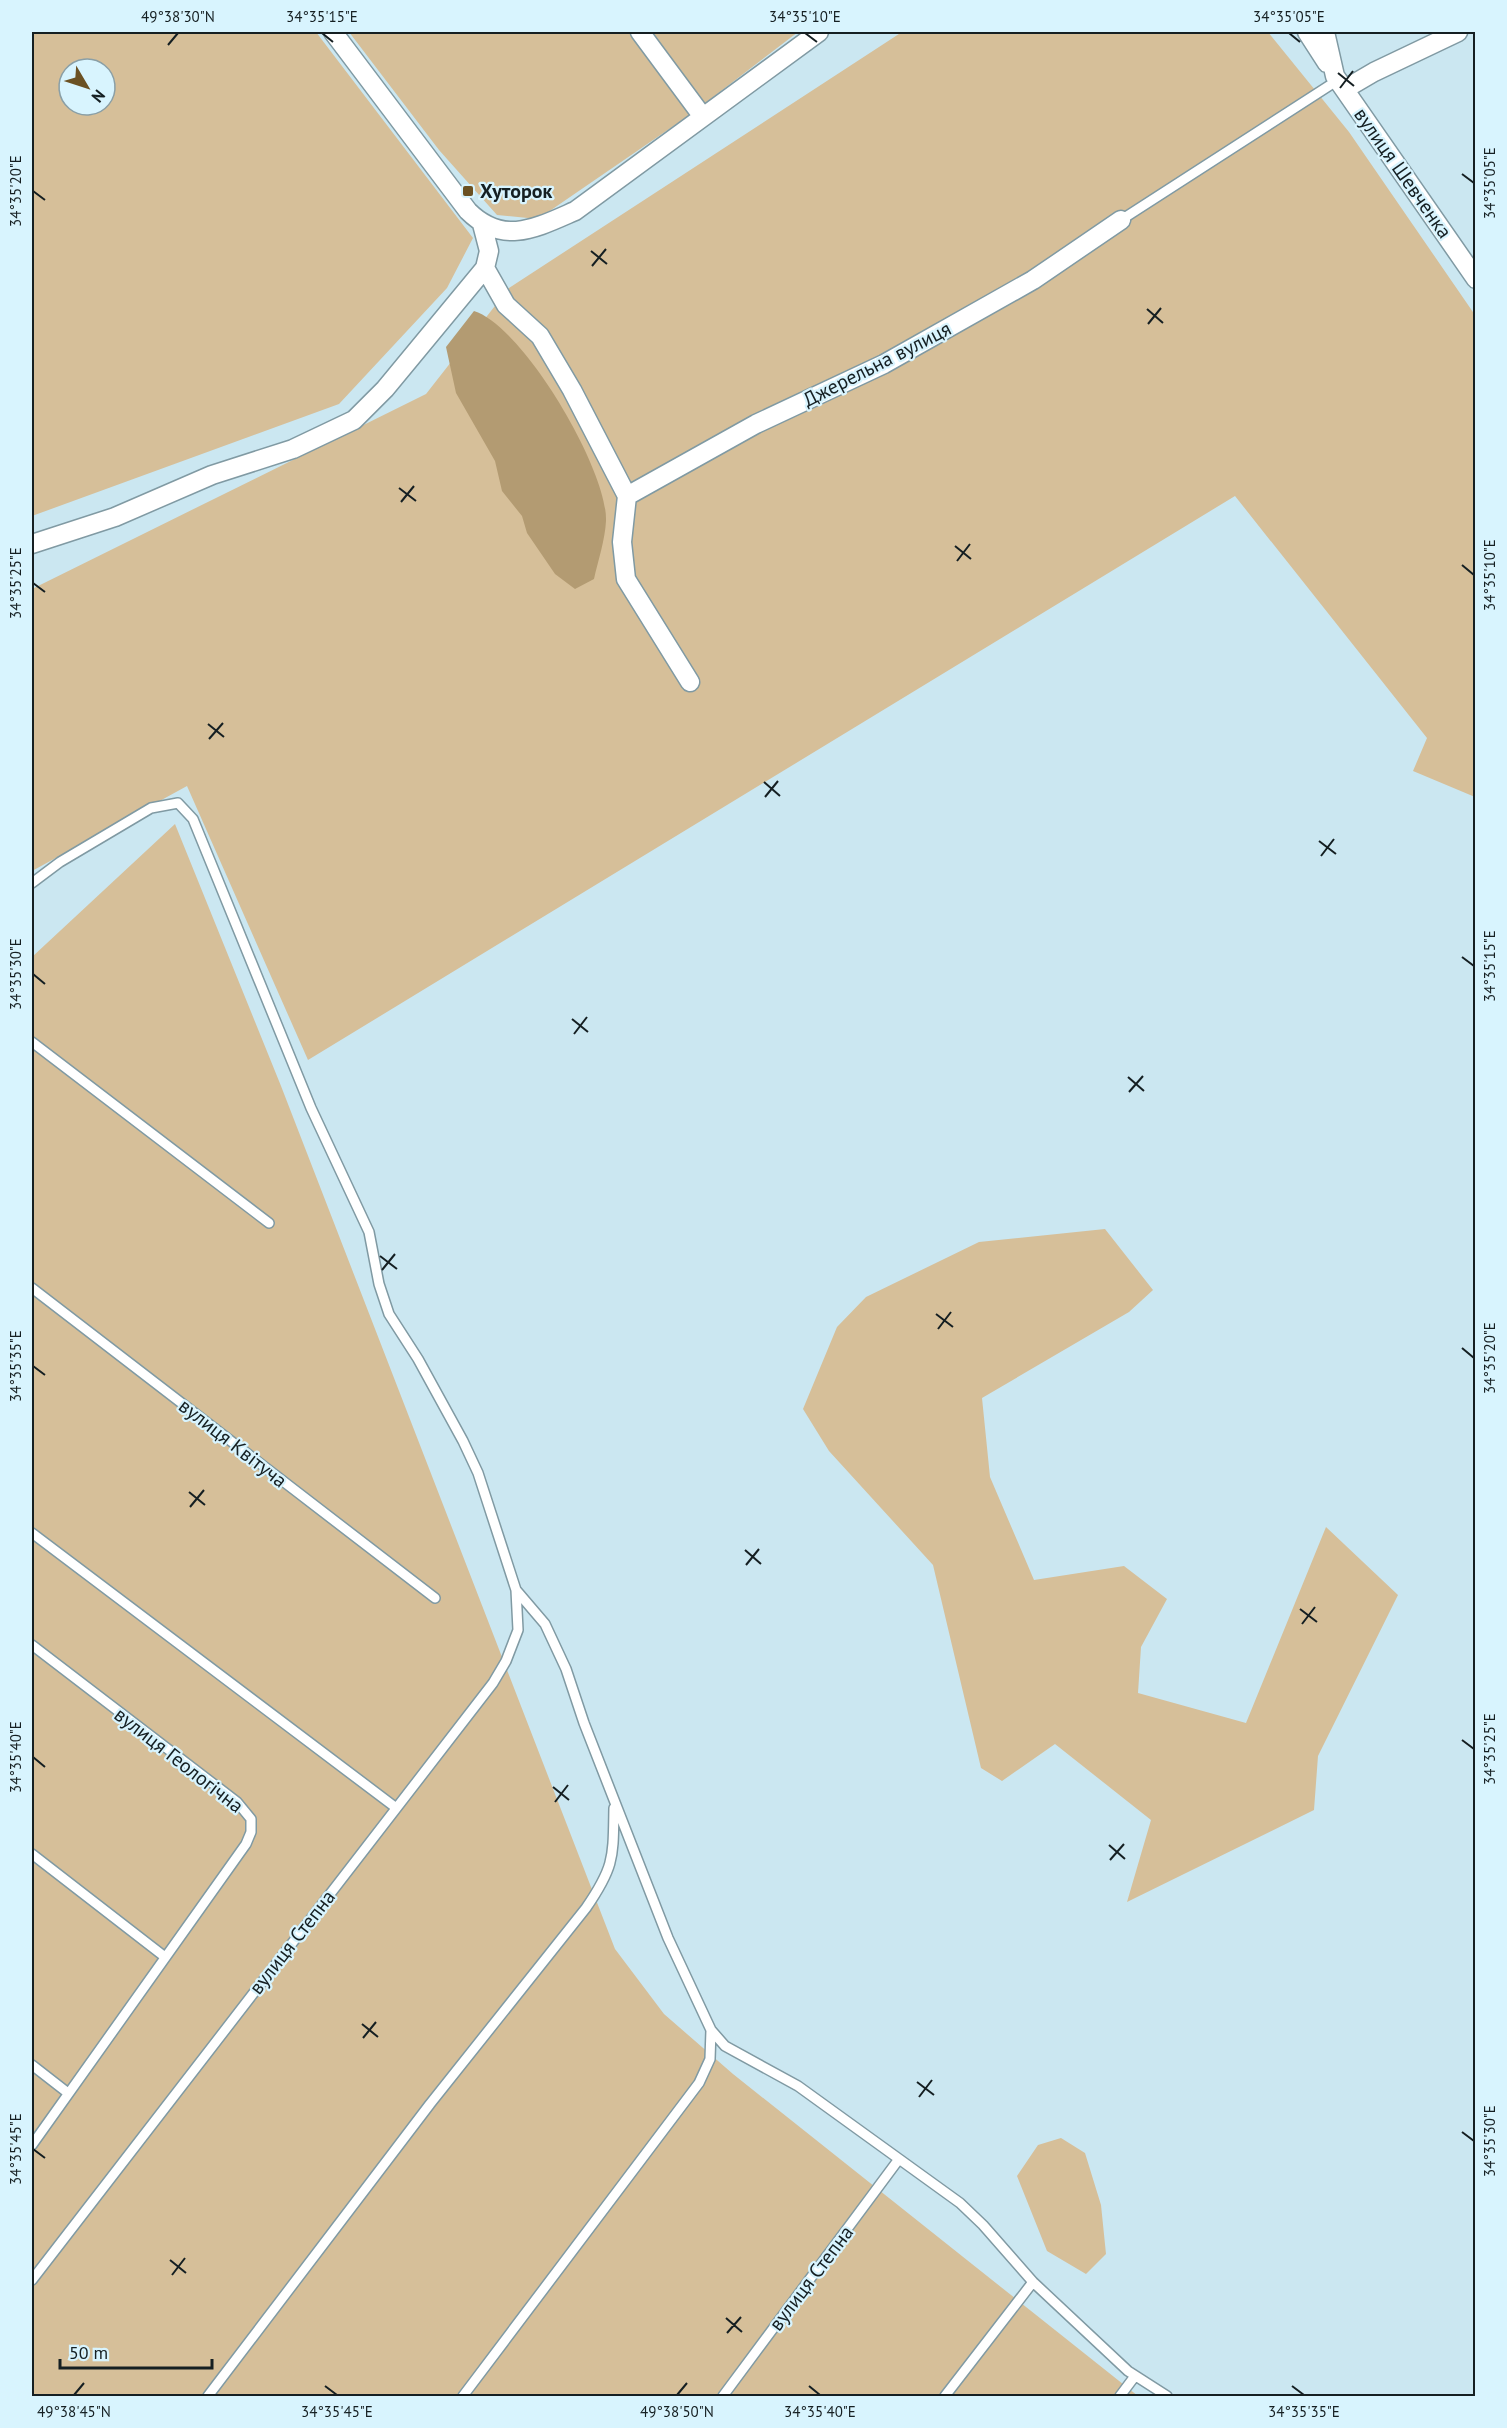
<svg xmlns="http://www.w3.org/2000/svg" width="1507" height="2428" font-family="'PT Sans',sans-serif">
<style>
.green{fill:#d6bf99;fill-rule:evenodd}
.water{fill:#b39b72}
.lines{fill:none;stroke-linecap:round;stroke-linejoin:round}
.lane-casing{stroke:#809aa3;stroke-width:12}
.street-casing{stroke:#809aa3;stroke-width:21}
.lane{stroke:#fff;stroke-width:9}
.street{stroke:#fff;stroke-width:18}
.ticks{fill:none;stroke:#151f22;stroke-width:2}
.poi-dot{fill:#6b5123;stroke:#d8f4fe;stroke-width:2}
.labels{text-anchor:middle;stroke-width:4.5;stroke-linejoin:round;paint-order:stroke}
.street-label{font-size:20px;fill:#151f22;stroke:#d8f4fe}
.poi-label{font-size:20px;font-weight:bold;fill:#151f22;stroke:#d8f4fe;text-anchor:start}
.neatline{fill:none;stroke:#151f22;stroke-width:2}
.ticks-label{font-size:15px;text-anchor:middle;fill:#151f22}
</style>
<rect width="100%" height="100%" fill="#cbe7f1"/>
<!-- green -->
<path class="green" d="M32,32H316L473,238L447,288L339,404L32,516ZM69,69H105V105H69Z
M349,32H798L691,114L538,219L497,215L439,150Z
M902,32H1268L1349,132L1475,315V797L1413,771L1427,738L1235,496L308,1060L187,786L32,871V589L426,394L509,288Z
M175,824L281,1086L615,1949L664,2014L733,2074L1138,2396H32V957Z
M1105,1229L1153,1290L1129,1312L982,1398L990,1477L1034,1580L1124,1566L1167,1599L1141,1647L1138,1693L1246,1723L1326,1527L1398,1595L1318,1756L1314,1810L1127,1902L1151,1820L1055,1744L1002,1781L981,1768L933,1565L829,1451L803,1409L837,1327L866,1297L979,1242Z
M1061,2138L1085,2153L1101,2205L1106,2254L1086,2274L1047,2251L1017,2176L1038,2145Z"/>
<!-- water -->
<path class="water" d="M474,311C523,326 608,470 606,521C605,540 598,561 594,579L575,589L555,574L527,533L522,516L502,491L495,461L456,393L446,347Z"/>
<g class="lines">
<!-- lane casing -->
<g class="lane-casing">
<path id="lane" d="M1121,220L1338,80
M32,883L60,862L151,808L178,803L193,819L311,1108L369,1232L379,1284L389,1314L418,1359L463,1441L478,1473L516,1590L545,1624L566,1669L584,1723L668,1938L711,2030L725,2046L798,2086L960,2203L983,2225L1033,2282L1128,2371L1167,2396
M32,1042L269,1223
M32,1288L435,1598
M32,1533L395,1807
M32,1645L237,1802L251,1819V1832L246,1844L32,2145
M32,1854L165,1957
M32,2065L68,2093
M32,2280L493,1683L506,1661L518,1630L516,1590
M208,2396L430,2104L586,1908C615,1866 613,1857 614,1808
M463,2396L699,2083L710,2059L711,2030
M723,2396L899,2159
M945,2396L1033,2282
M1120,2396L1135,2376"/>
</g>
<!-- street casing -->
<g class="street-casing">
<path id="street" d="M333,32L468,211C503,246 536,228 575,211L819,32
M640,32L703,117
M1307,32L1327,63
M1325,32L1335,76L1476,279
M1345,89L1374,72L1458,32
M485,268L506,305L540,336L572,390L627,496L622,542L626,579L690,682
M627,496L756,424L884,364L1033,280L1121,220
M32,544L115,517L212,475L293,449L354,420L385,389L485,268L489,251L482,224"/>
</g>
<!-- lane -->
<use href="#lane" class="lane"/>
<!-- street -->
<use href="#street" class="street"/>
</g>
<!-- ticks -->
<path class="ticks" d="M322,33L333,42M805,33L817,42M1289,33L1300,42M168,45L178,33M1338,73L1354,86M1340,88L1353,71M1462,174L1474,183M33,191L45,200M591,251L607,264M592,266L606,249M1147,309L1163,323M1148,324L1161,308M399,488L416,501M401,502L414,486M955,546L971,559M957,561L970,544M1462,565L1474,575M33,583L45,592M208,724L224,737M209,739L223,723M764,782L780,796M765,797L778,781M1319,841L1336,854M1321,856L1334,839M1462,957L1474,966M33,974L45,984M572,1019L588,1032M574,1034L587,1017M1128,1077L1144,1091M1129,1092L1143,1076M380,1256L397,1269M382,1270L395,1254M936,1314L953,1327M938,1329L951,1312M1462,1348L1474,1358M33,1366L45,1375M189,1492L205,1505M190,1507L204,1490M745,1550L761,1564M746,1565L759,1549M1300,1609L1317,1622M1302,1624L1315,1607M1462,1740L1474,1749M33,1757L45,1767M553,1787L569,1800M555,1802L568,1785M1109,1845L1125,1859M1110,1860L1124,1844M362,2024L378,2037M363,2038L376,2022M917,2082L934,2095M919,2097L932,2080M1462,2132L1474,2141M33,2149L45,2158M170,2260L186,2273M172,2275L185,2258M726,2318L742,2332M727,2333L741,2317M325,2386L337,2395M809,2386L820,2395M1292,2386L1304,2395M74,2395L84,2383M677,2395L687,2383"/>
<!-- markers -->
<rect class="poi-dot" x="462" y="185" width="12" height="12" rx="3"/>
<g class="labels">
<!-- street labels -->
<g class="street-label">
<text transform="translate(1403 173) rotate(55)" y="7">вулиця Шевченка</text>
<text transform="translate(877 364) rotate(-27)" y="7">Джерельна вулиця</text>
<text transform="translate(233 1443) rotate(38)" y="7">вулиця Квітуча</text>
<text transform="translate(179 1760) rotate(38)" y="7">вулиця Геологічна</text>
<text transform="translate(292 1942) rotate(-52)" y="7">вулиця Степна</text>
<text transform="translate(811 2278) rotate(-53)" y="7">вулиця Степна</text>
</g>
<!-- poi labels -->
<g class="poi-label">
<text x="480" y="198">Хуторок</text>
</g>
</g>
<!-- border -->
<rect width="1507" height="2428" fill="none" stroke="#d8f4fe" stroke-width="66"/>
<!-- north arrow -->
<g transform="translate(87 87) rotate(129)"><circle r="28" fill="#d8f4fe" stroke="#8a9fa6" stroke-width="1.5"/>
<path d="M0-4.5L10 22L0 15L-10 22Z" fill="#6b5123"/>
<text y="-9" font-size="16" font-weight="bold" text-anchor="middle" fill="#151f22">N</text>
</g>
<!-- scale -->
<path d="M60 2359v9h152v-9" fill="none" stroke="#151f22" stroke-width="3"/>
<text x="69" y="2359" font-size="18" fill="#151f22" stroke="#d8f4fe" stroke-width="4.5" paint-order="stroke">50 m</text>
<rect x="33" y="33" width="1441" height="2362" class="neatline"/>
<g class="ticks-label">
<text x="178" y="22">49°38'30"N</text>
<text x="322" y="22">34°35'15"E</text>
<text x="805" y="22">34°35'10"E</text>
<text x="1289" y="22">34°35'05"E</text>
<text transform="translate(1490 183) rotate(-90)" y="5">34°35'05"E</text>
<text transform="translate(16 191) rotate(-90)" y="5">34°35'20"E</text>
<text transform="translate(1490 575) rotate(-90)" y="5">34°35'10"E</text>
<text transform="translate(16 583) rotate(-90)" y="5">34°35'25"E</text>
<text transform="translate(1490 966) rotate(-90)" y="5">34°35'15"E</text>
<text transform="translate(16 974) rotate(-90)" y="5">34°35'30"E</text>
<text transform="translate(1490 1358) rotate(-90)" y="5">34°35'20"E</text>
<text transform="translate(16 1366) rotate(-90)" y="5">34°35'35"E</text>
<text transform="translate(1490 1749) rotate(-90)" y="5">34°35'25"E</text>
<text transform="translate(16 1757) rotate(-90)" y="5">34°35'40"E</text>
<text transform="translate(1490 2141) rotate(-90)" y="5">34°35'30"E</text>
<text transform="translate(16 2149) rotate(-90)" y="5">34°35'45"E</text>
<text x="74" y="2417">49°38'45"N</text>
<text x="337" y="2417">34°35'45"E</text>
<text x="677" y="2417">49°38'50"N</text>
<text x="820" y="2417">34°35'40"E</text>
<text x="1304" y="2417">34°35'35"E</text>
</g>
</svg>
